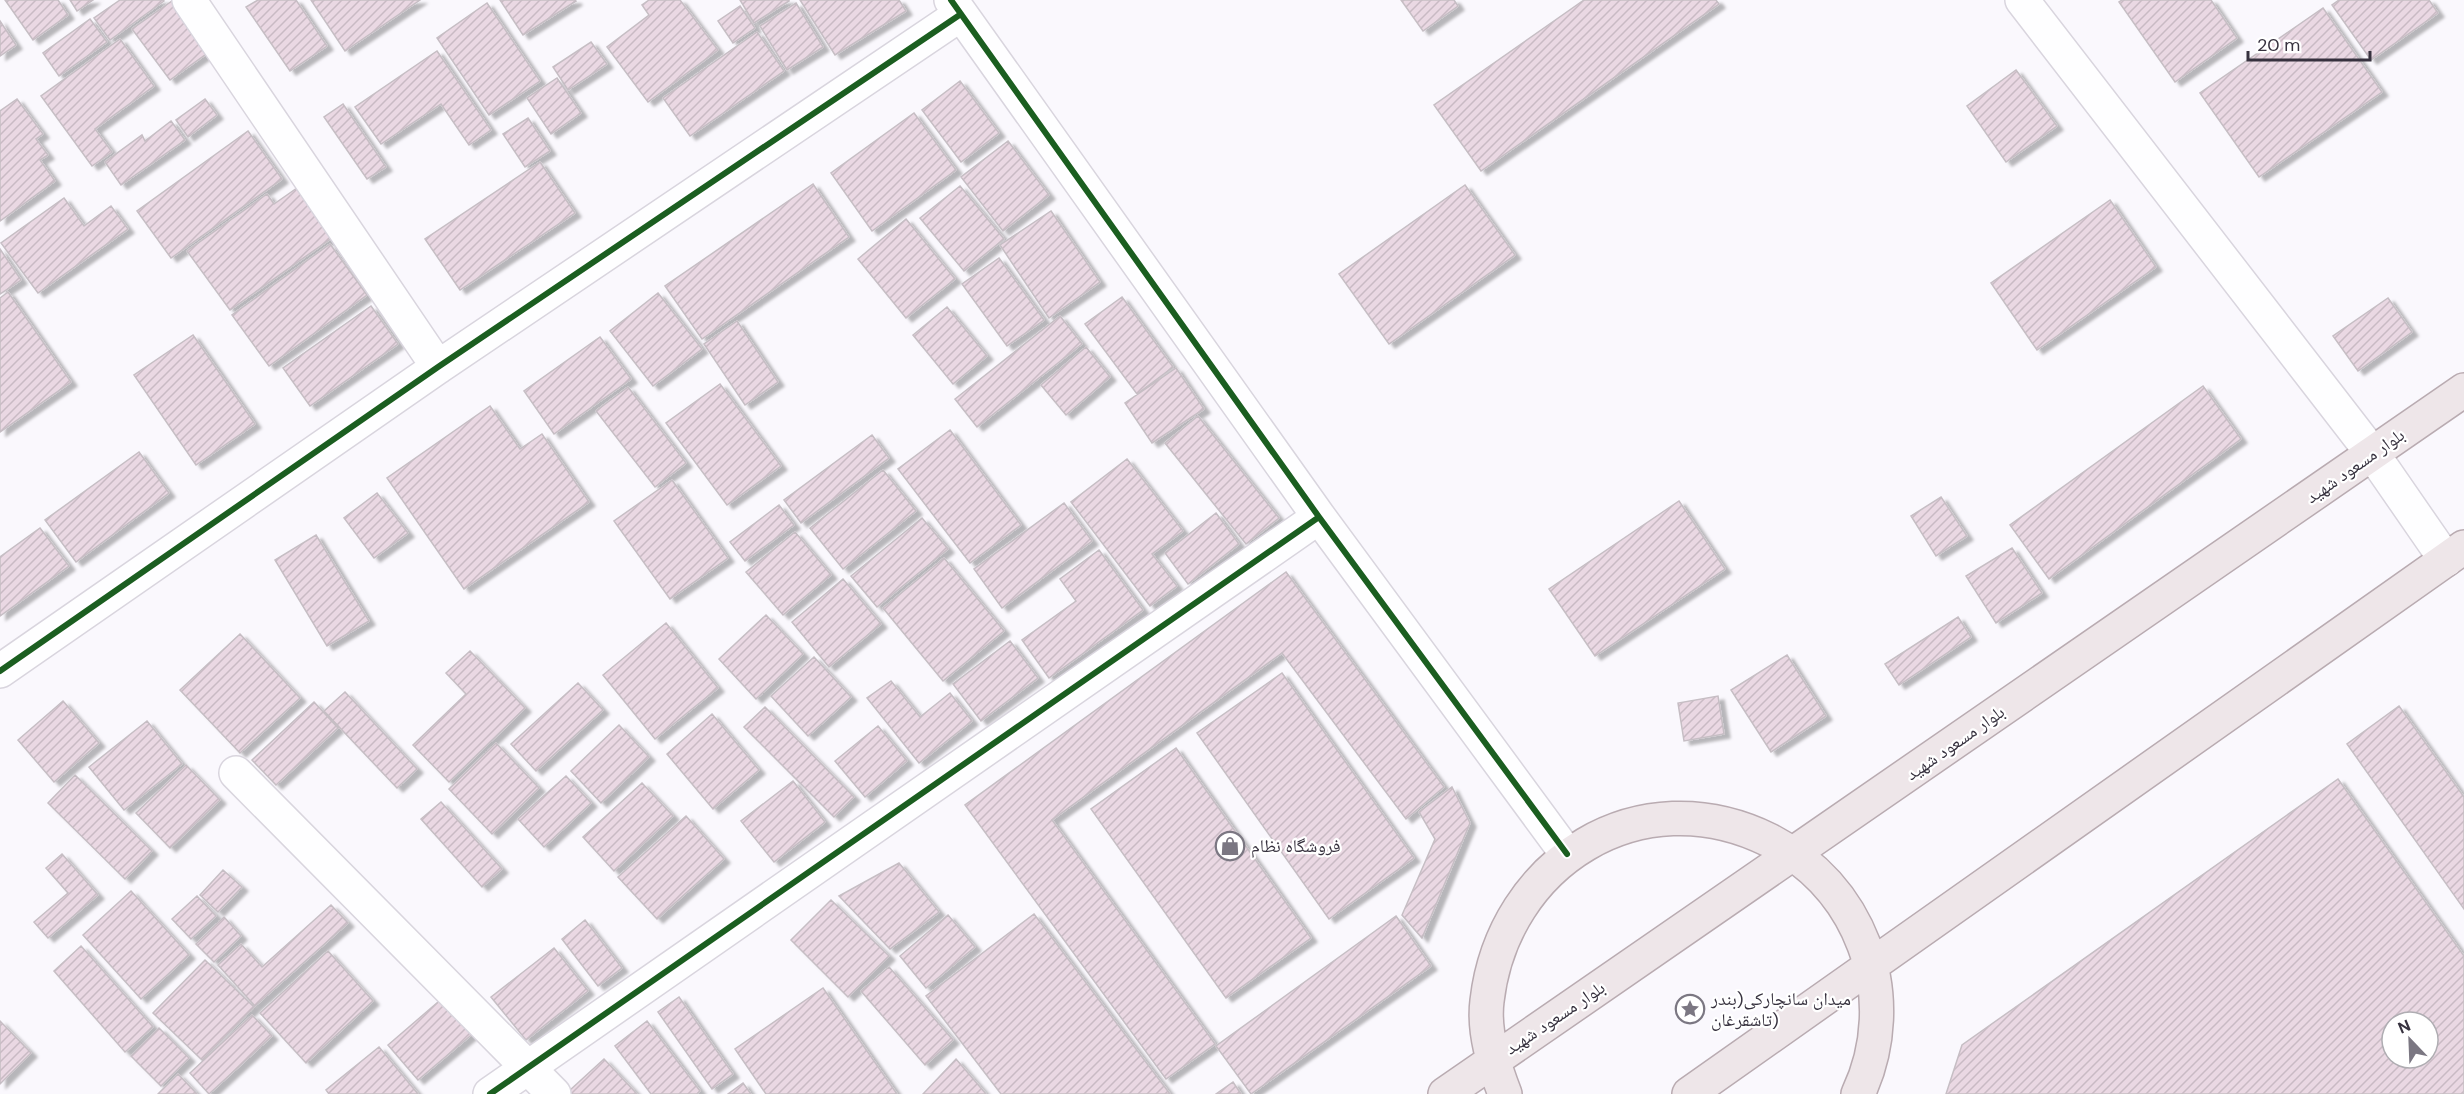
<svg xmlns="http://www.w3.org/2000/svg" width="2464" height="1094" font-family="'DM Sans','Noto Naskh Arabic',sans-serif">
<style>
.building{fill:url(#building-hatch);stroke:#c6bec4;stroke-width:1.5;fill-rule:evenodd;filter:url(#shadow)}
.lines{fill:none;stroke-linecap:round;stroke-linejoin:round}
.minor-casing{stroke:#d9d5de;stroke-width:36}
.major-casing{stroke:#b9abb1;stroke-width:36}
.minor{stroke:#fefeff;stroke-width:33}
.major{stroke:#eee6e9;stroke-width:33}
.cycleway-casing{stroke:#fff;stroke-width:10}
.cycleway{stroke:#1b5e20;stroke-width:6}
.labels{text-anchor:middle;stroke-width:4.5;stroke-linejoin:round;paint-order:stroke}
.street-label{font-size:18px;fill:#37323f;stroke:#fff}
.poi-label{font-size:18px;fill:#37323f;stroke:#fff;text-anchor:start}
</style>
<defs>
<pattern id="building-hatch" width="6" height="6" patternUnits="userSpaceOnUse" patternTransform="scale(1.5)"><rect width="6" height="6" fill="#ead8e3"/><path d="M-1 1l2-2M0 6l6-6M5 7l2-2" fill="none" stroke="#c9bac4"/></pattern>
<filter id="shadow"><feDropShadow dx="6" dy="4" stdDeviation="1.5" flood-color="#0004"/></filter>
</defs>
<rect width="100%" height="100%" fill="#faf8fd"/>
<!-- building -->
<path class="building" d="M5,0H58L68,15L33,40Z
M70,0H93L77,11Z
M120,0H163L164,1L110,40L94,18Z
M258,0H296L327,46L290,71L246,7Z
M311,0H420L345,51Z
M500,0H575L576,1L523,35Z
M649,0H680L718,50L648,102L607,47L649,15L642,5Z
M740,0H789V1L754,23Z
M800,0H899L906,11L835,55Z
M1401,0H1454L1458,6L1423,31Z
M1584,0H1716L1719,4L1481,171L1434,105Z
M2122,0H2211L2237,38L2175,82L2119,2Z
M2339,0H2429L2438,13L2371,60L2332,5Z
M172,1L209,52L170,80L132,29Z
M487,3L540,81L489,115L437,38Z
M796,3L823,47L787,70L760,26Z
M740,6L755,28L733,43L718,21Z
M2323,8L2382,92L2259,177L2200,93Z
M90,19L107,42L59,76L43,53Z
M0,21L16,45L0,56Z
M757,32L784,71L690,136L663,98Z
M120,39L154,86L95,129L112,152L92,166L41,96Z
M591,42L607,64L568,90L553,67Z
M437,51L491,130L469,145L441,104L381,144L355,107Z
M2016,70L2057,126L2006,162L1967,106Z
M557,78L581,113L551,134L527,98Z
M960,81L999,133L961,162L922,110Z
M17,99L43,134L36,139L48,155L40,160L55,181L0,221V111Z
M205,99L217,115L188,137L176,120Z
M343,104L386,167L367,179L324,117Z
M914,113L956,170L872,231L831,173Z
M528,118L550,151L525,167L503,134Z
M171,121L185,140L121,185L105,162L142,135L145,141Z
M248,131L282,179L171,258L137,211Z
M1008,141L1049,195L1003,231L961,177Z
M540,162L575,213L460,290L425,239Z
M813,184L849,237L702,339L665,286Z
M1465,185L1515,255L1389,344L1339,274Z
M960,186L1004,239L964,271L920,218Z
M297,188L333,237L230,310L187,251L267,194L274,204Z
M64,198L84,226L111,206L128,229L38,293L1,243Z
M2110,200L2156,267L2037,350L1991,283Z
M1051,211L1100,282L1049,318L1000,245Z
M906,219L955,279L906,318L858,259Z
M330,244L367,295L269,366L232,315Z
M0,249L21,280L0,294Z
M999,258L1044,320L1007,346L962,284Z
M8,292L71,382L0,432V298Z
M658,293L702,349L653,386L610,331Z
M1122,297L1173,367L1137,394L1085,324Z
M2388,298L2412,332L2358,371L2333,336Z
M371,306L398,344L310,406L283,368Z
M947,307L987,356L953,384L913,335Z
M1060,316L1082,344L977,427L955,399Z
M737,321L778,382L745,405L704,344Z
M193,335L255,424L196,465L134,375Z
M600,337L631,379L554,434L524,391Z
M1086,347L1110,377L1066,415L1041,385Z
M1176,368L1204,409L1152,443L1125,403Z
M720,384L781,466L727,505L666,423Z
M2203,386L2241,439L2049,579L2010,525Z
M628,387L686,463L655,487L596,411Z
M490,406L520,449L542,434L589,502L464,589L387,478Z
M1198,416L1279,518L1246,544L1165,443Z
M950,430L1021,525L970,563L898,469Z
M872,435L889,458L801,523L784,500Z
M139,452L169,493L76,562L45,520Z
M1127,459L1183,531L1152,554L1177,586L1150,606L1071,502Z
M883,470L916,511L843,569L810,528Z
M672,480L728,558L670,599L614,521Z
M377,493L408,533L374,558L344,518Z
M1941,497L1967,536L1936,556L1911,516Z
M1679,501L1725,569L1595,656L1549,589Z
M1064,503L1092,541L1002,608L974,569Z
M779,505L794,525L745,561L730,542Z
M1216,513L1239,544L1188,584L1165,553Z
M922,518L948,549L877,607L851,576Z
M40,528L69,566L0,616V557Z
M795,532L831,575L783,615L746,572Z
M316,535L369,621L327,646L275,560Z
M2012,548L2042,593L1996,623L1966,576Z
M1099,550L1143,610L1049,678L1022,640L1076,601L1060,579Z
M944,558L1004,631L943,681L883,608Z
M1286,572L1444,787L1406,819L1282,653L1052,820L1215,1044L1166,1079L965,805Z
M843,579L881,624L829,667L792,622Z
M766,615L803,654L756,699L719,659Z
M1958,617L1971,637L1899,685L1885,664Z
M666,623L718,688L655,739L603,675Z
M240,634L300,698L240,753L180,690Z
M1010,641L1038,678L981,721L953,684Z
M470,651L525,708L449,782L413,745L466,694L446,673Z
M1787,655L1826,716L1771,752L1731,690Z
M814,657L851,697L808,736L771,696Z
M1282,673L1414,858L1329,919L1197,733Z
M891,681L920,717L950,693L972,721L919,763L867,698Z
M578,683L603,710L536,771L511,744Z
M345,692L417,769L397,788L324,711Z
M1718,696L1724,734L1684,741L1678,703Z
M63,701L99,743L54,782L18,740Z
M314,702L338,728L276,785L252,760Z
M2399,706L2464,797V909L2347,744Z
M765,707L854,797L834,817L744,727Z
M712,714L759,770L713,809L667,754Z
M147,721L182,764L124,810L89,767Z
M619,725L649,757L601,803L571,771Z
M878,726L907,761L865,797L835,761Z
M496,743L539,788L492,834L449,789Z
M1176,748L1311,938L1226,998L1091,809Z
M186,765L220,800L170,848L136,813Z
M75,775L152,851L125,879L48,803Z
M566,776L591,803L544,847L518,819Z
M2338,779L2464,956V1094H1946L1962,1045ZM2392,1022H2428V1058H2392Z
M793,781L825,822L774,862L741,821Z
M642,783L673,816L614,871L583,837Z
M1452,787L1470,823L1422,938L1402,915L1435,839L1419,812Z
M441,802L502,869L482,887L421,819Z
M686,816L724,859L657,919L618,877Z
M62,854L98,895L48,938L34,922L68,893L46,868Z
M899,863L939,912L890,949L839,896Z
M223,870L242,887L218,912L200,895Z
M131,891L189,955L141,999L83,935Z
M197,896L216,916L191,939L172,919Z
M831,900L889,956L848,997L791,940Z
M331,905L348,923L255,1006L218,965L241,944L262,967Z
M1034,914L1170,1094H1001L926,996Z
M948,915L975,947L926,988L900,956Z
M1396,916L1431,966L1251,1094L1216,1046Z
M224,917L241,936L214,962L196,944Z
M585,920L622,968L598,986L562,939Z
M81,946L153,1027L125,1052L54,971Z
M554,948L588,991L526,1040L491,997Z
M328,951L373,1001L306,1063L260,1013Z
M205,960L254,1007L202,1060L153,1013Z
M889,967L953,1040L925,1065L861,991Z
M823,988L897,1094H766L735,1049Z
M445,996L476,1031L418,1080L388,1045Z
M679,997L733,1074L712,1089L658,1012Z
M252,1015L272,1036L209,1094L190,1073Z
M0,1021L31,1053L0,1084Z
M647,1021L700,1091L697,1094H651L615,1046Z
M159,1028L189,1058L161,1086L131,1056Z
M379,1047L418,1094H329L326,1090Z
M604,1059L637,1094H572L569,1091Z
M956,1059L986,1094H923Z
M178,1074L197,1094H158Z
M1233,1082L1241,1094H1216Z
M743,1083L751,1094H728Z"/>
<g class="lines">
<!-- minor casing -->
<g class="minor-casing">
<path id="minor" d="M189,0L438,367
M951,0L1319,517L1567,854
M2022,0L2372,453L2446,560
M0,671L438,367L961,14
M236,773L554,1094
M490,1094L1319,517"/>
</g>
<!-- major casing -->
<g class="major-casing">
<path id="major" d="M1445,1094L2464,390
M1505,1094C1494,1066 1483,1032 1487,1001C1503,862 1640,776 1769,840C1814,863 1846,898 1864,945C1883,992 1880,1048 1858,1094
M1689,1094L2464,547"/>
</g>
<!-- minor -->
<use href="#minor" class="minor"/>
<!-- major -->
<use href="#major" class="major"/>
<!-- cycleway casing -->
<g class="cycleway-casing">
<path id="cycleway" d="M951,0L1319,517L1567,854
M0,671L438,367L961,14
M490,1094L1319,517"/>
</g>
<!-- cycleway -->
<use href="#cycleway" class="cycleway"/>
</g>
<!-- icons -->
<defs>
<g id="shop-ring" transform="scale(1.5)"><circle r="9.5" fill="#fff" stroke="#7b7782" stroke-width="1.5"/><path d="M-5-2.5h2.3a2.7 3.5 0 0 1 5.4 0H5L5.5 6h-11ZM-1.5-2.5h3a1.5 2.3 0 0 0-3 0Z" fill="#7b7782"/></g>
<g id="sight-ring" transform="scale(1.5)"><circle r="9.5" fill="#fff" stroke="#7b7782" stroke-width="1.5"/><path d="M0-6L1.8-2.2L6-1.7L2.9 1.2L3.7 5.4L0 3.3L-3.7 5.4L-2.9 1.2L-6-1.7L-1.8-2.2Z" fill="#7b7782"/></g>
</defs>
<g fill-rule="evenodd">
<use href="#shop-ring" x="1230" y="846"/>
<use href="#sight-ring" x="1690" y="1009"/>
</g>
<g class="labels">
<!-- street labels -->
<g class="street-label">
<text transform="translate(2355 466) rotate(-35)" y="6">بلوار مسعود شهید</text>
<text transform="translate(1955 743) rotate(-35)" y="6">بلوار مسعود شهید</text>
<text transform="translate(1555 1018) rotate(-34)" y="6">بلوار مسعود شهید</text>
</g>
<!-- poi labels -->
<g class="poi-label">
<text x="1251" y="852">فروشگاه نظام</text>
<text x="1711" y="1005">میدان سانچارکی(بندر<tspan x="1711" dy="21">تاشقرغان)</tspan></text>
</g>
</g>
<!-- north arrow -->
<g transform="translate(2410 1040) rotate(337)"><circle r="28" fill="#ffffff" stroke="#afadb2" stroke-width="1.5"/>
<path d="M0-4.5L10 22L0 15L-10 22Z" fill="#7b7782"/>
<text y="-9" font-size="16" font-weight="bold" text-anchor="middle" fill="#37323f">N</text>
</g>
<!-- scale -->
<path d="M2248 51v9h122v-9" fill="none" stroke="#37323f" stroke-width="3"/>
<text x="2257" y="51" font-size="18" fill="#37323f" stroke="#ffffff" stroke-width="4.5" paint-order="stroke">20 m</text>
</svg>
